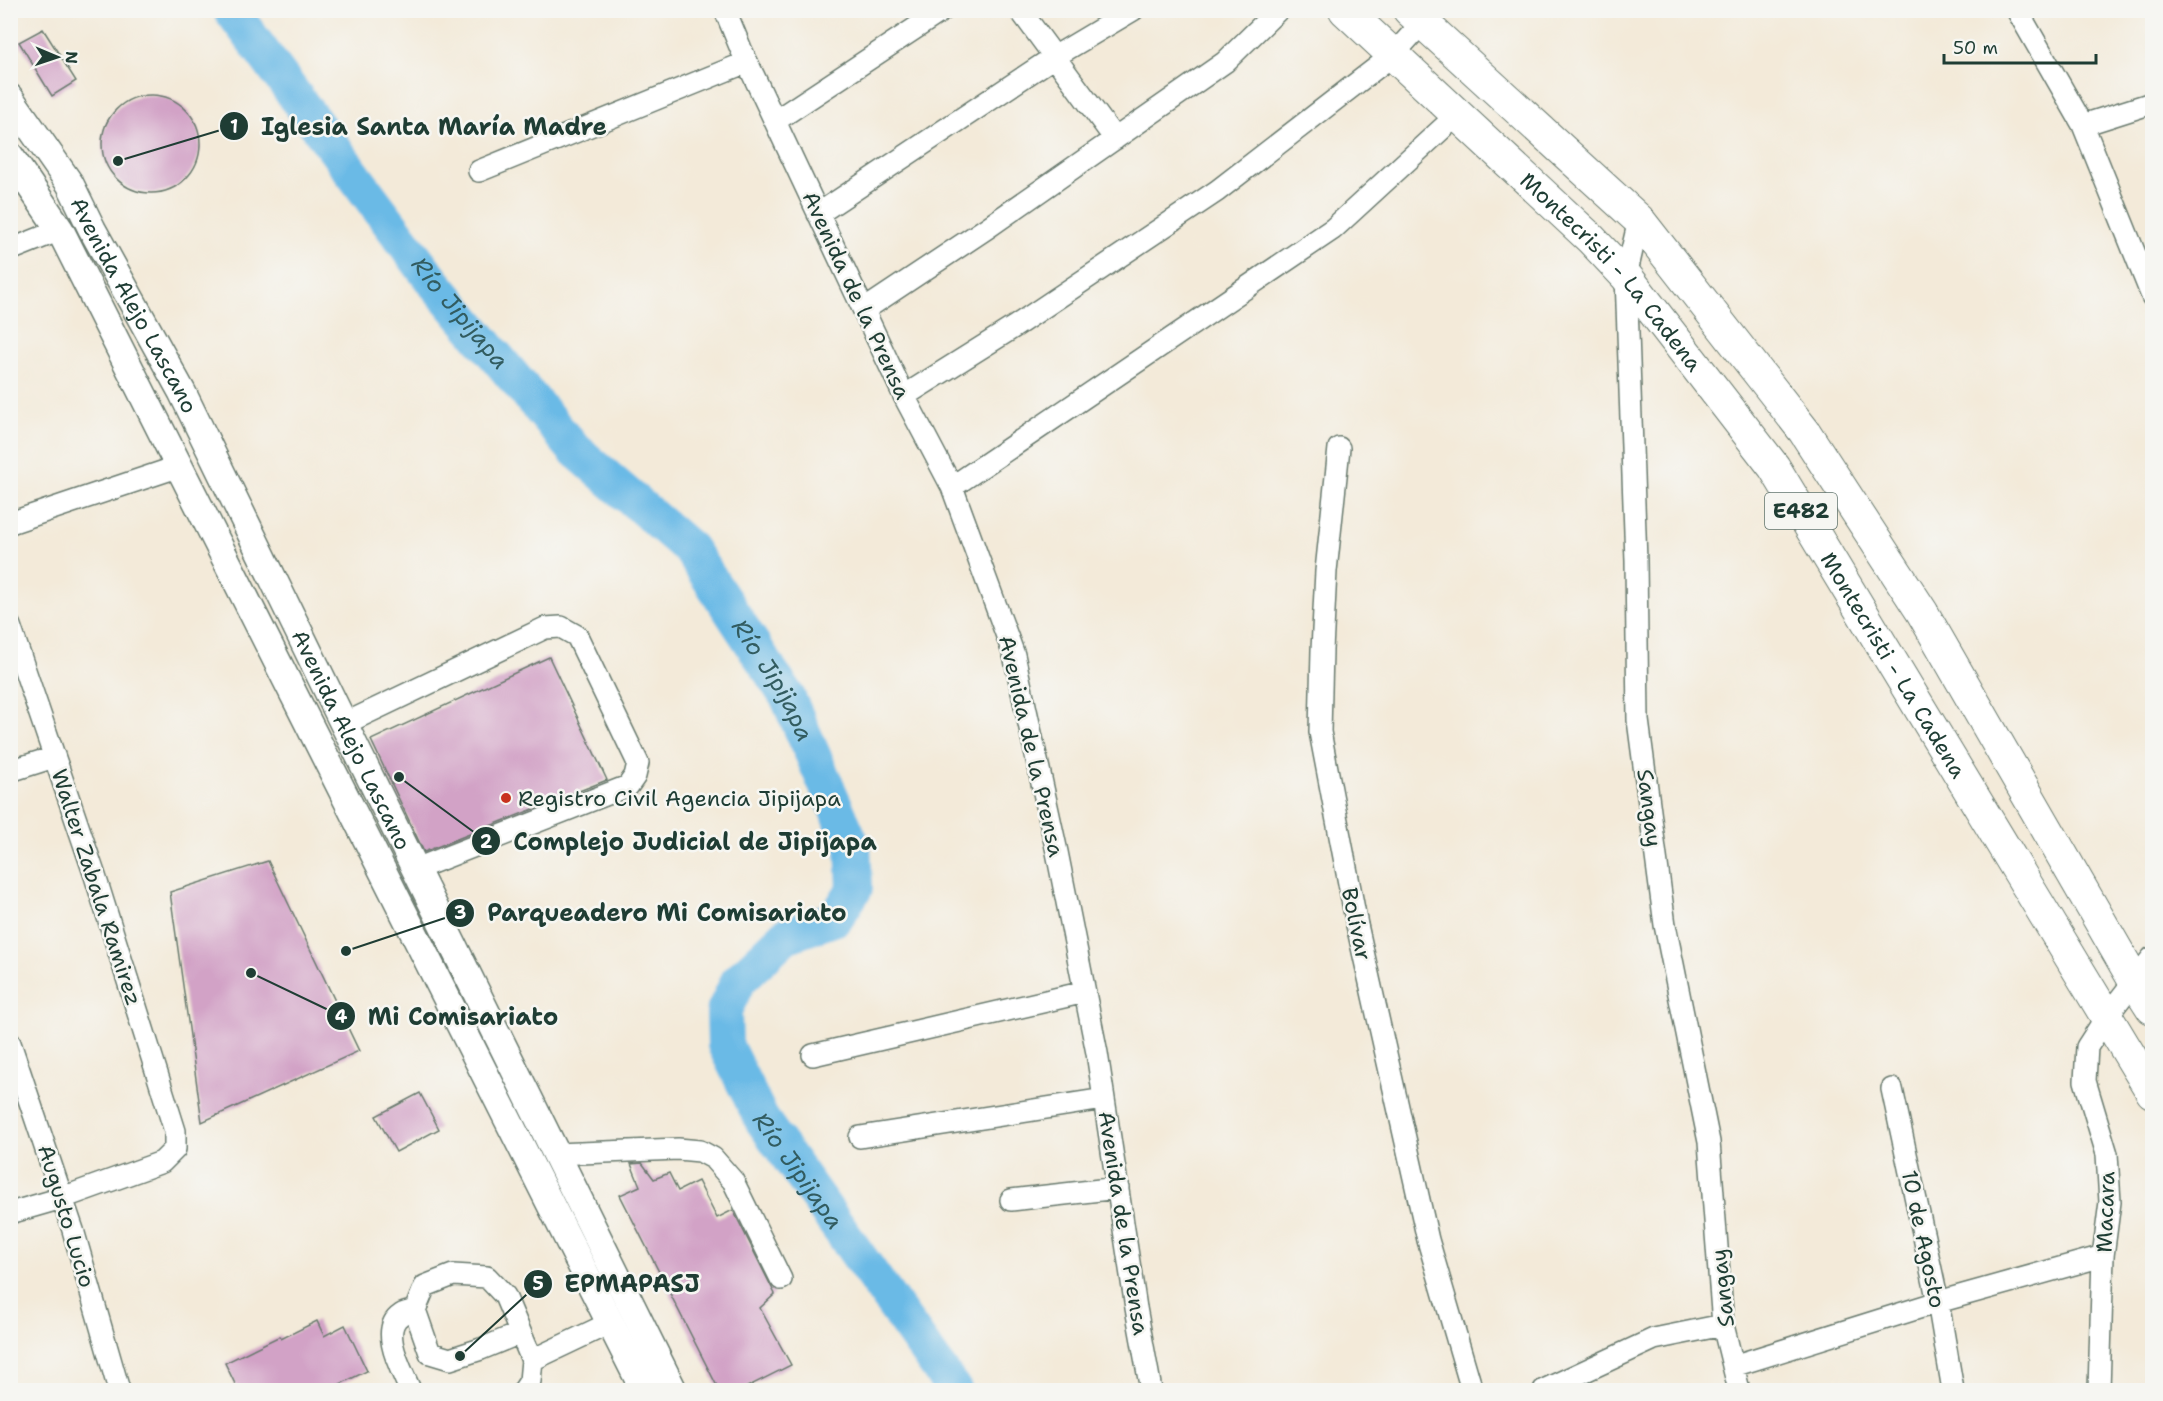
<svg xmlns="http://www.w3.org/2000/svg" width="2163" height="1401" font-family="'Shantell Sans',sans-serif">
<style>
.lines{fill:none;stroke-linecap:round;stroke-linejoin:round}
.river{stroke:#6bbae6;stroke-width:36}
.building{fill:#d2a2c6}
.minor-casing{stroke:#697a6e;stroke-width:24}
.major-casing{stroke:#697a6e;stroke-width:30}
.highway-casing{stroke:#697a6e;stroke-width:34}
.minor{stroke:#fff;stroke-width:21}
.major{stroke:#fff;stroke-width:27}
.highway{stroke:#fff;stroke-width:32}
.poi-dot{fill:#c8321e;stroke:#f6f6f2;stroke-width:2}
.labels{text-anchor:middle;stroke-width:5;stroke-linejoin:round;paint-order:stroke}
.shield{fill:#f6f6f2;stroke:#60746d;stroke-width:1.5}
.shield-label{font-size:21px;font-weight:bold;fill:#1f3d34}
.street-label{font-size:22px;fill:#1f3d34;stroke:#f6f6f2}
.poi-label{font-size:22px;fill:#1f3d34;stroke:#f6f6f2;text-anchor:start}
.water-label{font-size:24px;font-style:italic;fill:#325c60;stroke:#f6f6f2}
.leader{fill:none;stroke:#1f3d34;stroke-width:2}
.callout-dot{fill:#1f3d34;stroke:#f6f6f2;stroke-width:2}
.mark-label{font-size:18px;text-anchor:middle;font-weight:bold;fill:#fff}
.callout-label{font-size:24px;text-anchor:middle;font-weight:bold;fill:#1f3d34;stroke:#f6f6f2;stroke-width:5;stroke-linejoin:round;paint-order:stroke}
</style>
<rect width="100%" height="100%" fill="#f6f6f2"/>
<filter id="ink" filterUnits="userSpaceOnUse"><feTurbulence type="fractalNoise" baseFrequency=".0167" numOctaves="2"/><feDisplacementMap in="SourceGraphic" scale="12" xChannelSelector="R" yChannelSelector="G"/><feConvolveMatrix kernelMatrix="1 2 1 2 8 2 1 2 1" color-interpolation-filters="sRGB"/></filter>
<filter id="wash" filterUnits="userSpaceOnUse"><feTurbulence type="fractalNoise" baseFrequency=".008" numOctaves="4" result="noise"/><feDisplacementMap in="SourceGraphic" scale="24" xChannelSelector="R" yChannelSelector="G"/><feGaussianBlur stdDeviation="1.35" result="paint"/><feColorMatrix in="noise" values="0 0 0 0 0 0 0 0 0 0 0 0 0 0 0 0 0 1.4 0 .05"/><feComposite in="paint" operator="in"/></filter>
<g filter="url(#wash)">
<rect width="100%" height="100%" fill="#f3ead9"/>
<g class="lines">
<!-- river -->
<path class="river" id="s1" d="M231,10L432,280L573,448L690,549L788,698L853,847L855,888L836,918L785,936L738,981L724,1011L725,1045L762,1120L954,1390"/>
</g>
<g id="blocks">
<!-- building -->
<path class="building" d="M43,29L76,81L52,96L19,42Z
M102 144a49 49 0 1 1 98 0a49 49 0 1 1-98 0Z
M549,657L607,780L424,852L371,740Z
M268,861L359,1051L202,1122L170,892Z
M420,1093L439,1129L396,1152L376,1116Z
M642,1163L654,1179L669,1173L678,1191L698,1181L717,1218L733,1210L775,1294L760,1308L791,1365L741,1390H719L620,1195L640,1186L631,1164Z
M317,1321L324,1336L345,1325L367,1371L328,1390H238L225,1363L280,1336L281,1339Z"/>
</g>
</g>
<g filter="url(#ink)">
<use href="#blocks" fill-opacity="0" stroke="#697a6e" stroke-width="1.5"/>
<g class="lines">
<!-- minor casing -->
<g class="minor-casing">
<path id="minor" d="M725,10L741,49L904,396L952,487L1014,655L1057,852L1097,1053L1136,1308L1151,1390
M1020,10L1115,139
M2017,10L2083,125L2152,296
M775,121L943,10
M2083,125L2152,103
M479,171L747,62
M818,214L1054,57L1133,10
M1639,220L1626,276L1636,561L1638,720L1665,925L1709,1142L1723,1325L1739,1390
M10,250L60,230
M864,310L987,228L1225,62L1278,10
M904,396L1014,327L1217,191L1393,55L1422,23
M1339,448L1326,571L1322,650L1320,732L1357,925L1428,1240L1472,1390
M952,487L1333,229L1457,115
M10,523L177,467
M10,626L95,876L175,1131V1149L162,1162L62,1198L10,1213
M344,724L545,628L561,627L577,636L638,763L635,776L628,786L416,869
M10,771L54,757
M10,1043L73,1230L119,1390
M813,1055L1085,992
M1892,1089L1938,1302L1953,1390
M860,1137L1104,1099
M556,1154L678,1149L700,1151L713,1158L733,1181L781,1279
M1011,1200L1118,1188
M520,1333L481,1349L450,1359L430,1353L415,1310L425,1286L453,1275L487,1277L505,1296L532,1360L530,1381L524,1390
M532,1360L610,1323
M1733,1366L1938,1302L2103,1256
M410,1390C403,1372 378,1330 401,1315C404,1312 411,1312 415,1310
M1544,1390L1654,1339L1723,1325
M2099,1390L2103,1256L2110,1202L2107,1154L2085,1081L2087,1047L2107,1016L2152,958"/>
</g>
<!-- major casing -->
<g class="major-casing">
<g id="major">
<path id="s2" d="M10,98L70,184L92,229L182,392L356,749L673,1390"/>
<path d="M10,156L60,230L644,1390"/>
</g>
</g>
<!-- highway casing -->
<g class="highway-casing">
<g id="highway">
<path id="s3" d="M1345,10L1591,239L1626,276L1774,467L2152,1092"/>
<path d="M1409,10L1639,220L1804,431L1922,612L2134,980L2152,1008"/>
</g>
</g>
<!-- minor -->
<use href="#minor" class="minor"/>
<!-- major -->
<use href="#major" class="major"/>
<!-- highway -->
<use href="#highway" class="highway"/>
</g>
</g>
<!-- markers -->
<circle class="poi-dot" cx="506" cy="798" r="6"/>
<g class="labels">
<!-- shield labels -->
<rect class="shield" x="1765" y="493" width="72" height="36" rx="4.5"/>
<g class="shield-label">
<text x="1801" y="518">E482</text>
</g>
<!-- street labels -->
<g class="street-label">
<text dy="8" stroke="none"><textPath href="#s3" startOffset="374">Montecristi - La Cadena</textPath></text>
<text transform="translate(857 295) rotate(65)" y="8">Avenida de la Prensa</text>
<text dy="8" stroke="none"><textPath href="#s2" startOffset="242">Avenida Alejo Lascano</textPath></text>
<text dy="8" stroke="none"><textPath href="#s3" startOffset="860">Montecristi - La Cadena</textPath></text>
<text dy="8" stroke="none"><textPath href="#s2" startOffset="728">Avenida Alejo Lascano</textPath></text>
<text transform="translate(1032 746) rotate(77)" y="8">Avenida de la Prensa</text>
<text transform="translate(1650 808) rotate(83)" y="8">Sangay</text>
<text transform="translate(97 887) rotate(72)" y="8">Walter Zabala Ramirez</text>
<text transform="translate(1357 924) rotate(78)" y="8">Bolívar</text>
<text transform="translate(2105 1212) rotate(-88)" y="8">Macara</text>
<text transform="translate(67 1216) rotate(73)" y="8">Augusto Lucio</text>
<text transform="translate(1124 1223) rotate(81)" y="8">Avenida de la Prensa</text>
<text transform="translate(1924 1239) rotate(78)" y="8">10 de Agosto</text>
<text transform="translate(1722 1288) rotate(-96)" y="8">Sangay</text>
</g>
<!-- poi labels -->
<g class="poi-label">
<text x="518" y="806">Registro Civil Agencia Jipijapa</text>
</g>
<!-- water labels -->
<g class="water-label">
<text dy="8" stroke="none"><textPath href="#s1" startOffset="380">Río Jipijapa</textPath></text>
<text dy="8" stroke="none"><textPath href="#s1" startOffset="866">Río Jipijapa</textPath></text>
<text dy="8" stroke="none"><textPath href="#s1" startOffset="1460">Río Jipijapa</textPath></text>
</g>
</g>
<!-- callouts -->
<path class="leader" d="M118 161L234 126M399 777L486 841M346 951L460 913M251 973L341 1016M460 1356L538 1284"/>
<g class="callout-dot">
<circle cx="118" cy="161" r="6"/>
<circle cx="399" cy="777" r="6"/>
<circle cx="346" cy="951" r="6"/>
<circle cx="251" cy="973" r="6"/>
<circle cx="460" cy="1356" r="6"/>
<circle cx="234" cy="126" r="15"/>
<circle cx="486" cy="841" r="15"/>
<circle cx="460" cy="913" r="15"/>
<circle cx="341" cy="1016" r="15"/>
<circle cx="538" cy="1284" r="15"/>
</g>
<g class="mark-label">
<text x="234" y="133">1</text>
<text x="486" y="848">2</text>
<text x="460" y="919">3</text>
<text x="341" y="1023">4</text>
<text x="538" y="1290">5</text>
</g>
<g class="callout-label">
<text x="434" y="135">Iglesia Santa María Madre</text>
<text x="695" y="850">Complejo Judicial de Jipijapa</text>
<text x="667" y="921">Parqueadero Mi Comisariato</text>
<text x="463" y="1025">Mi Comisariato</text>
<text x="632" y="1292">EPMAPASJ</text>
</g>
<!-- margin -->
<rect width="2163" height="1401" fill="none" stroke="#f6f6f2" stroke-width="36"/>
<!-- north arrow -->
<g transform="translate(57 57) rotate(92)" stroke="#f6f6f2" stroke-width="4.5" paint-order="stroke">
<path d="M0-4.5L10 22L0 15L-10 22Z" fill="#1f3d34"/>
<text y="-9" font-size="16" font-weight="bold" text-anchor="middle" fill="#1f3d34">N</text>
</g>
<!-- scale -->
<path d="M1944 54v9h152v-9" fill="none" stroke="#1f3d34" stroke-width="3"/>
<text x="1953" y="54" font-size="18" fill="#1f3d34" stroke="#f6f6f2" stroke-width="4.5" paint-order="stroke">50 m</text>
</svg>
